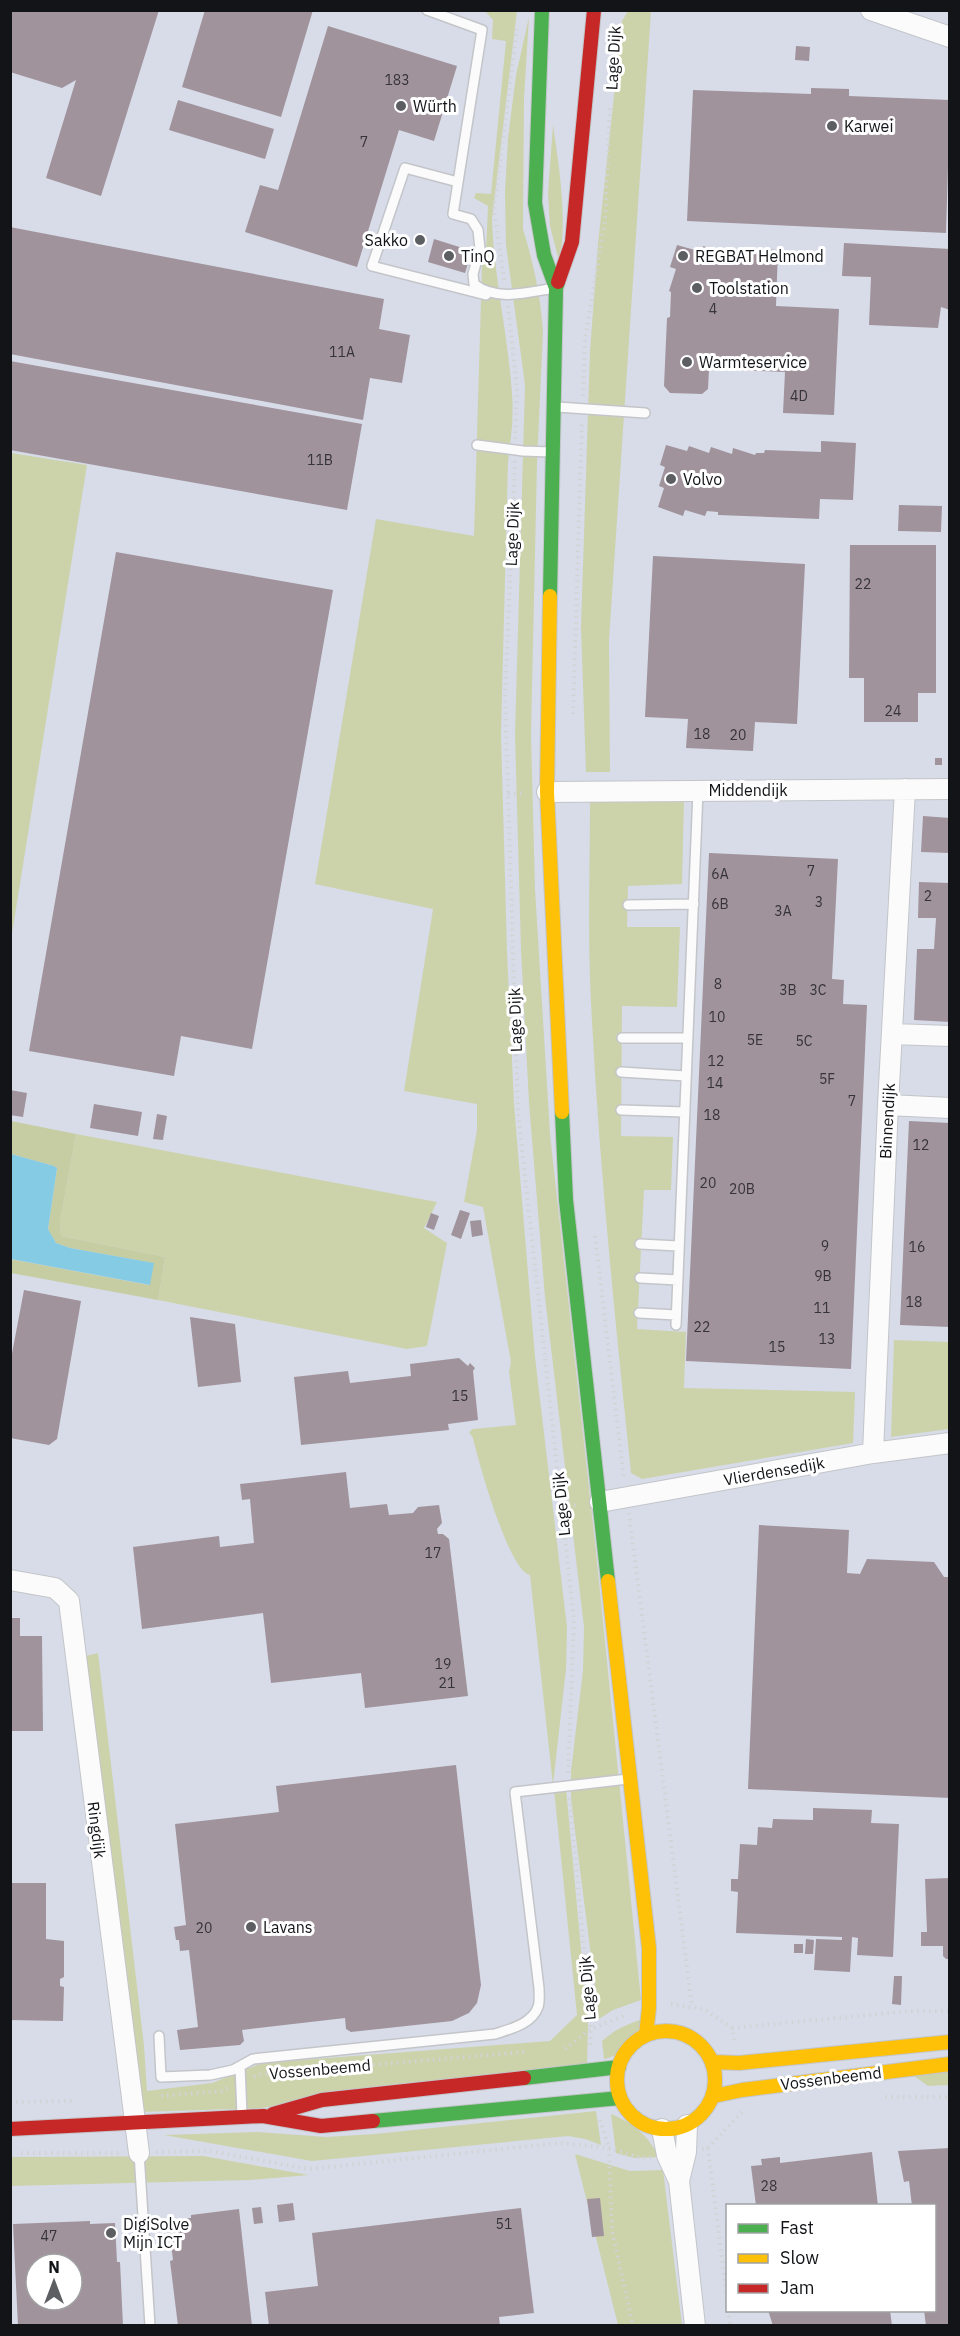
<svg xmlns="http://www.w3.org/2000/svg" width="960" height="2336" font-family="'IBM Plex Sans',sans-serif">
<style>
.built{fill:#d7dce8;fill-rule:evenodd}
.green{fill:#ccd3ab}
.forest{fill:#c6cda3}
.water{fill:#85cbe4}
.building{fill:#a0939c;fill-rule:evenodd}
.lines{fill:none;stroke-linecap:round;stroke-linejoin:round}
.lane-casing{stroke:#c3c5c9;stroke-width:12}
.street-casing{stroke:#c3c5c9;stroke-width:22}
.fast-casing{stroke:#c3c5c9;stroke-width:16}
.slow-casing{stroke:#c3c5c9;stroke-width:16}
.jam-casing{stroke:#c3c5c9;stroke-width:16}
.path{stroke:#d1d3d4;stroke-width:4;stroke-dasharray:1.5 4.5;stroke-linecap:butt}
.lane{stroke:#fbfbfc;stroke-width:9}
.street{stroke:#fbfbfc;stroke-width:20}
.fast{stroke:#4caf50;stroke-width:14}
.slow{stroke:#ffc107;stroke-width:14}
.jam{stroke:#c62828;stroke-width:14}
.poi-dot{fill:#5c5e62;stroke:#fff;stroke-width:2}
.labels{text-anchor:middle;stroke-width:6;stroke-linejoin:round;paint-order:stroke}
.number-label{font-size:14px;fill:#363438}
.street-label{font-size:16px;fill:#121417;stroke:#fff}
.poi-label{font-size:16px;fill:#121417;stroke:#fff;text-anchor:start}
</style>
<rect width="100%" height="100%" fill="#e4e7ec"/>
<!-- built -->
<path class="built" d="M11,11H949V2325L11,2326ZM728,2206H934V2310H728ZM36,2264H72V2300H36Z"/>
<!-- green -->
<path class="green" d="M485,11H517L492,220C494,278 508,335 512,393C514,416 511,440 508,462L501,734L507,951L514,1104L535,1357L567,1627L566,1669L553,1785L530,1575C509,1572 478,1460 473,1438L469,1432L473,1429L516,1425L509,1372L511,1362L483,1207L464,1202L477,1130V1104L404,1091L433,909L315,884L376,519L474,536L482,266L486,252L488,206L474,198L476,193L491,194L506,41L492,39L493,20Z
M628,11H651L609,640L610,772H586L581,627L590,351L598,244L622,21Z
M529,17L524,98L523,229C533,261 541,298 543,332L537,463L531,734L535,889L550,1134L596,1552L641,2000L613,2010L599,2019L571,1799V1771L583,1670L584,1627L545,1297L529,1103L521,950L515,734L525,385L506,245L505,192L508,138L516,75Z
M553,125C559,166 568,221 559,261L550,226L548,193Z
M11,453L87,465L11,940L10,453Z
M590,799H684L682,884L628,886L627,927H680L677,1007L622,1006L621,1136L673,1137L671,1190H644L637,1329L686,1332L684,1388L855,1392L853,1443L642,1479L631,1473C614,1309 597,1145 590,980C588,920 590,859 590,799Z
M76,1134L437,1202L424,1228L447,1243L427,1346L407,1349L158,1300L165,1257L61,1236L60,1222Z
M894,1340L949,1342V1429L891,1437Z
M98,1653L144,2046L147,2091L212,2083L262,2063L550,2041L577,2015L554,1789L566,1788L588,2024L587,2067L261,2108L141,2112L82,1657Z
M643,2019C641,2035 620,2057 604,2059L602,2041C614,2030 627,2024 643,2019Z
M949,2071V2085L928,2086L914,2076Z
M596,2111L601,2145L585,2139L568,2136L312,2161L164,2135L258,2132L326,2137L375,2134Z
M611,2114C633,2123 648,2135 659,2157L634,2158L616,2153Z
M575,2154L630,2171L663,2170L682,2325H618Z
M203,2156L309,2175L250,2180L11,2186L10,2157Z"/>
<!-- forest -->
<path class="forest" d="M11,1121L76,1134L60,1222L61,1236L165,1257L158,1300L11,1273L10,1259L149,1285L153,1263L70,1248L56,1243L48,1229L57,1168L54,1166L11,1154Z"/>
<!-- water -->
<path class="water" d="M11,1154L54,1166L57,1168L48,1229L56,1243L70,1248L154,1263L150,1285L11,1259Z"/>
<!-- building -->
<path class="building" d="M10,10H159L101,196L46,178L76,80L62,88L10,72Z
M205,10H313L281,117L182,87Z
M328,26L457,66L434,141L399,130L357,267L245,232L260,185L278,190Z
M796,46L810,47L809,61L795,60Z
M811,88L849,89V96L950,100L946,233L687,221L693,90L811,94Z
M178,100L274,129L265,159L169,130Z
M10,227L384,299L379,329L410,335L402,383L370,378L363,420L10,354Z
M434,239L472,251L465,273L428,262Z
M844,243L950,249V310L941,307L938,328L869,325L871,277L842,276Z
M677,245L702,252L703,246L726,253L728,247L752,254L753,249L778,250L776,306L839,309L834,415L783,413L785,372L709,369L708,389L702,394L670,393L664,386L667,318L670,317L671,292L669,291L676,269L670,267Z
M10,361L362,424L347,510L10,450Z
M821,441L856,443L853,500L820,499L819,519L718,515V512L707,511L705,516L685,510L683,516L658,507L664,488L659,486L665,467L660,465L666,445L687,451L689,446L709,453L711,447L732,454L733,448L755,455L756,453H764L765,450L821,452Z
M899,505L942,506L941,532L898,531Z
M850,545H936V693H918V722H864V678H849Z
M116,552L333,590L252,1049L181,1036L174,1076L29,1051Z
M653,556L805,564L797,724L755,722L753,751L686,748L688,719L645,717Z
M935,758H942V765H935Z
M923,816L950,818V853L921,852Z
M709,853L838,859L832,979L844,980L843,1004L867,1005L851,1369L686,1361Z
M919,882L950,883V1022L914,1020L917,949H934L936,918H918Z
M10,1090L27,1093L23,1117L10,1115Z
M94,1104L142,1112L138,1136L90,1128Z
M157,1114L167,1116L163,1140L153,1139Z
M909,1121L950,1123V1327L900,1325Z
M460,1210L470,1213L461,1239L451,1235Z
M431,1213L439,1216L434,1230L426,1227Z
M481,1220L483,1235L472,1237L470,1221Z
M24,1290L81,1301L57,1439L49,1445L10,1438V1364Z
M190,1317L235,1324L241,1382L198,1387Z
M459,1358L468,1366L470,1363L475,1368L473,1371L478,1420L448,1424L449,1430L301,1445L294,1377L348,1371L350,1383L411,1376L410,1364Z
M346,1472L350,1508L387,1504L389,1515L413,1513L418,1507L439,1505L442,1523L437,1529L438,1534H443L449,1539L468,1696L365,1708L361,1673L271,1683L263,1613L142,1629L133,1547L219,1536L220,1547L254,1543L250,1499L242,1500L240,1484Z
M759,1525L849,1530L847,1573L860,1574L867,1559L934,1562L944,1577H950V1798L748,1789Z
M10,1618H20V1636H42L43,1731H10Z
M456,1765L481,1985L477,2003L469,2013L452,2021L351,2032L346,2029L345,2018L242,2030L244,2041L240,2045L180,2050L177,2030L198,2027L189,1950L180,1951L179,1940H176L174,1927L186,1925L175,1824L279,1812L276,1786Z
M813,1808L872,1810L871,1823L899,1824L893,1957L857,1955L858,1938L852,1937L850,1972L814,1970L816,1939L842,1940V1937L736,1933L738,1892L731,1891V1879H738L740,1844L757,1845L758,1827L772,1828L773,1819L813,1820Z
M950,1878V1959H946L943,1956V1946H921V1932H927L925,1879Z
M10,1883H46V1939L64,1941V1977L60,1979V1986L64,1987L63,2021L10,2020Z
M806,1939L814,1940L813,1954H805Z
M794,1944H803V1953H794Z
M894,1976H902L901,2005L892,2004Z
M950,2148V2326H926L924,2310H934V2206H912L909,2181L904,2182L898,2151Z
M872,2152L878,2206H756L751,2166L762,2165L761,2159L780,2157V2163Z
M600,2198L604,2236L592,2237L587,2199Z
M293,2203L295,2220L279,2222L277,2205Z
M261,2207L263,2223L254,2224L252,2208Z
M521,2208L534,2313L499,2317L500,2326H269L265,2292L318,2286L312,2233Z
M239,2209L252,2326H178L170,2261L173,2260L168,2220L191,2218V2215Z
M90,2221V2224L115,2223L117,2262H120L123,2326H18L13,2224ZM36,2264H72V2300H36Z
M768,2310H890L892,2326H773Z"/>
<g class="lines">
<!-- lane casing -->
<g class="lane-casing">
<path id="lane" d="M427,10L482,30L453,214L471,219L478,230L480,249L473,274L474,284C497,302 529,292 555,288
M458,182L405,168L372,266L486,295
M557,407L645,413
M477,445L523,451L551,452
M628,905L694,904
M622,1038H688
M621,1072L686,1076
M621,1110L685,1112
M640,1244L678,1246
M640,1278L678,1280
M639,1313L676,1315
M676,1325L698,791
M159,2036L161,2077L210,2075L233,2070L253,2059L495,2034C510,2029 532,2024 538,2007C540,2002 539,1993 539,1988L515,1792L628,1779
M240,2066L242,2115
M139,2153L150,2326"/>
</g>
<!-- street casing -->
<g class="street-casing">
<path id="street" d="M871,10L950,37
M547,792L950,789
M892,1034L950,1036
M888,1105L950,1108
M873,1453L888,1105L905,789
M600,1502L873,1453L950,1443
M10,1580L55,1588L69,1601L139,2153
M662,2129L667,2155L679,2181L695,2326
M679,2181L686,2152L687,2125"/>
</g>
<!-- fast casing -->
<g class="fast-casing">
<path id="fast" d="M542,10L535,203L544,255L556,288
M550,596L556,288L558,282
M562,1112L566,1200L608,1581
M524,2078L619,2067
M373,2121L620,2098"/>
</g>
<!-- slow casing -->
<g class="slow-casing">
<path id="slow" d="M550,596L547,792L562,1112
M608,1581L649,1948V2008L646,2035
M617 2080a49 49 0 1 1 98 0a49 49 0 1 1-98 0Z
M713,2062L739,2063L950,2042
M714,2096L742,2090L950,2064"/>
</g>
<!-- jam casing -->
<g class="jam-casing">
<path id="jam" d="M558,282L572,242L594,10
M273,2114L322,2100L524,2078
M10,2129L263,2116L321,2126L373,2121"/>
</g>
<!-- path -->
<path class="path" d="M504,280L494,208L517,29
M508,306L517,389L515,439
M583,396L585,339L605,220L610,105
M515,461L505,696L518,1113L574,1620L568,1773
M573,714L582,421
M508,794L525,793
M595,1236L624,1479
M562,1507L578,1505
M629,1513L692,2007
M570,1798L591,2029L590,2048
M671,2004L704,2009L732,2028L735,2042
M732,2028L910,2011H950
M565,2049L591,2029L626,2015
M254,2077L262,2074L527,2052
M161,2096L221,2091L228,2088
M885,2097H950
M10,2102L73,2101
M600,2120L609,2148L612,2231L633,2326
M708,2148L728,2307
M702,2149L708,2148L742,2112
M156,2152L210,2151L309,2169L560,2143L609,2148L642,2158L651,2157
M21,2153H121
M728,2310L730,2326"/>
<!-- lane -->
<use href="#lane" class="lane"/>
<!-- street -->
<use href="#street" class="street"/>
<!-- fast -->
<use href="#fast" class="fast"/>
<!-- slow -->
<use href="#slow" class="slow"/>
<!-- jam -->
<use href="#jam" class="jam"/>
</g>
<!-- markers -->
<g class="poi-dot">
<circle cx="401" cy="106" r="6"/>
<circle cx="832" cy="126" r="6"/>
<circle cx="420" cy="240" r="6"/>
<circle cx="449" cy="256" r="6"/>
<circle cx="683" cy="256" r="6"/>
<circle cx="697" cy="288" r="6"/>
<circle cx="687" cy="362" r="6"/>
<circle cx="671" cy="479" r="6"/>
<circle cx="251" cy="1927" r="6"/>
<circle cx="111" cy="2233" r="6"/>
</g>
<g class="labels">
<!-- number labels -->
<g class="number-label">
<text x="397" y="85">183</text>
<text x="364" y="147">7</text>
<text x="713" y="314">4</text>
<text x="342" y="357">11A</text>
<text x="799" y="401">4D</text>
<text x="320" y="465">11B</text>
<text x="863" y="589">22</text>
<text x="893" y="716">24</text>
<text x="702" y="739">18</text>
<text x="738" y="740">20</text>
<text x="811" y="876">7</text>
<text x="720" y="879">6A</text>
<text x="928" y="901">2</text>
<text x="819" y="907">3</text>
<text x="720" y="909">6B</text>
<text x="783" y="916">3A</text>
<text x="718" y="989">8</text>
<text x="788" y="995">3B</text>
<text x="818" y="995">3C</text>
<text x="717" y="1022">10</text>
<text x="755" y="1045">5E</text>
<text x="804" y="1046">5C</text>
<text x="716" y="1066">12</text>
<text x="827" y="1084">5F</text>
<text x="715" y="1088">14</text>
<text x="852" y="1106">7</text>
<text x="712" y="1120">18</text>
<text x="921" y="1150">12</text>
<text x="708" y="1188">20</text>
<text x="742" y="1194">20B</text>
<text x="825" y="1251">9</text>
<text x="917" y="1252">16</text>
<text x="823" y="1281">9B</text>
<text x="914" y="1307">18</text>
<text x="822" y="1313">11</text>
<text x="702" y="1332">22</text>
<text x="827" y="1344">13</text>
<text x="777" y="1352">15</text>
<text x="460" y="1401">15</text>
<text x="433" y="1558">17</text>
<text x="443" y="1669">19</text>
<text x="447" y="1688">21</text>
<text x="204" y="1933">20</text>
<text x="769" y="2191">28</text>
<text x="504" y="2229">51</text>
<text x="49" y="2241">47</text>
</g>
<!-- street labels -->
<g class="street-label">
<text transform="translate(613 58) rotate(-87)" y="6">Lage Dijk</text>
<text transform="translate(512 534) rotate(-88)" y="6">Lage Dijk</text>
<text x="748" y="796">Middendijk</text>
<text transform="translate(515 1020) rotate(-92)" y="6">Lage Dijk</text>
<text transform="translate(887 1121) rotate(-87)" y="6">Binnendijk</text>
<text transform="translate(774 1471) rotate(-10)" y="6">Vlierdensedijk</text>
<text transform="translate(561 1504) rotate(-96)" y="6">Lage Dijk</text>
<text transform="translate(97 1830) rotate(83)" y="6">Ringdijk</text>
<text transform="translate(587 1988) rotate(-95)" y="6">Lage Dijk</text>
<text transform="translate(320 2069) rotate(-5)" y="6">Vossenbeemd</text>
<text transform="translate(831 2078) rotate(-7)" y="6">Vossenbeemd</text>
</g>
<!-- poi labels -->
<g class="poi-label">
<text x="413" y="112">Würth</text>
<text x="844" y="132">Karwei</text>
<text x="408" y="246" text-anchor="end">Sakko</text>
<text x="461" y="262">TinQ</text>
<text x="695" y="262">REGBAT Helmond</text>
<text x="709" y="294">Toolstation</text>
<text x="699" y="368">Warmteservice</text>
<text x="683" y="485">Volvo</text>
<text x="263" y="1933">Lavans</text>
<text x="123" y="2230">DigiSolve<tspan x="123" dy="18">Mijn ICT</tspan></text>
</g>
</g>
<!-- border -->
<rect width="960" height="2336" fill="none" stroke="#121417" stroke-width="24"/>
<!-- legend -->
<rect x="726" y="2204" width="210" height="108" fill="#ffffff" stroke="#a0a1a2" stroke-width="1.5"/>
<rect x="738" y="2224" width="30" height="9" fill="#4caf50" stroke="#a0a1a2" stroke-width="1.5"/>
<text x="780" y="2234" font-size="18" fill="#121417">Fast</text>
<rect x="738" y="2254" width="30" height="9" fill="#ffc107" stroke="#a0a1a2" stroke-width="1.5"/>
<text x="780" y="2264" font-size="18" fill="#121417">Slow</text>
<rect x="738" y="2284" width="30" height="9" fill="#c62828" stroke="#a0a1a2" stroke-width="1.5"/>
<text x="780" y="2294" font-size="18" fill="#121417">Jam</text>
<!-- north arrow -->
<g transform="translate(54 2282)"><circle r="28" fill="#ffffff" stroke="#a0a1a2" stroke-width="1.5"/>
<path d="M0-4.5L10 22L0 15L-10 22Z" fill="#5c5e62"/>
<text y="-9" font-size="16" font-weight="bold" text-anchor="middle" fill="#121417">N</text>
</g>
</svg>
